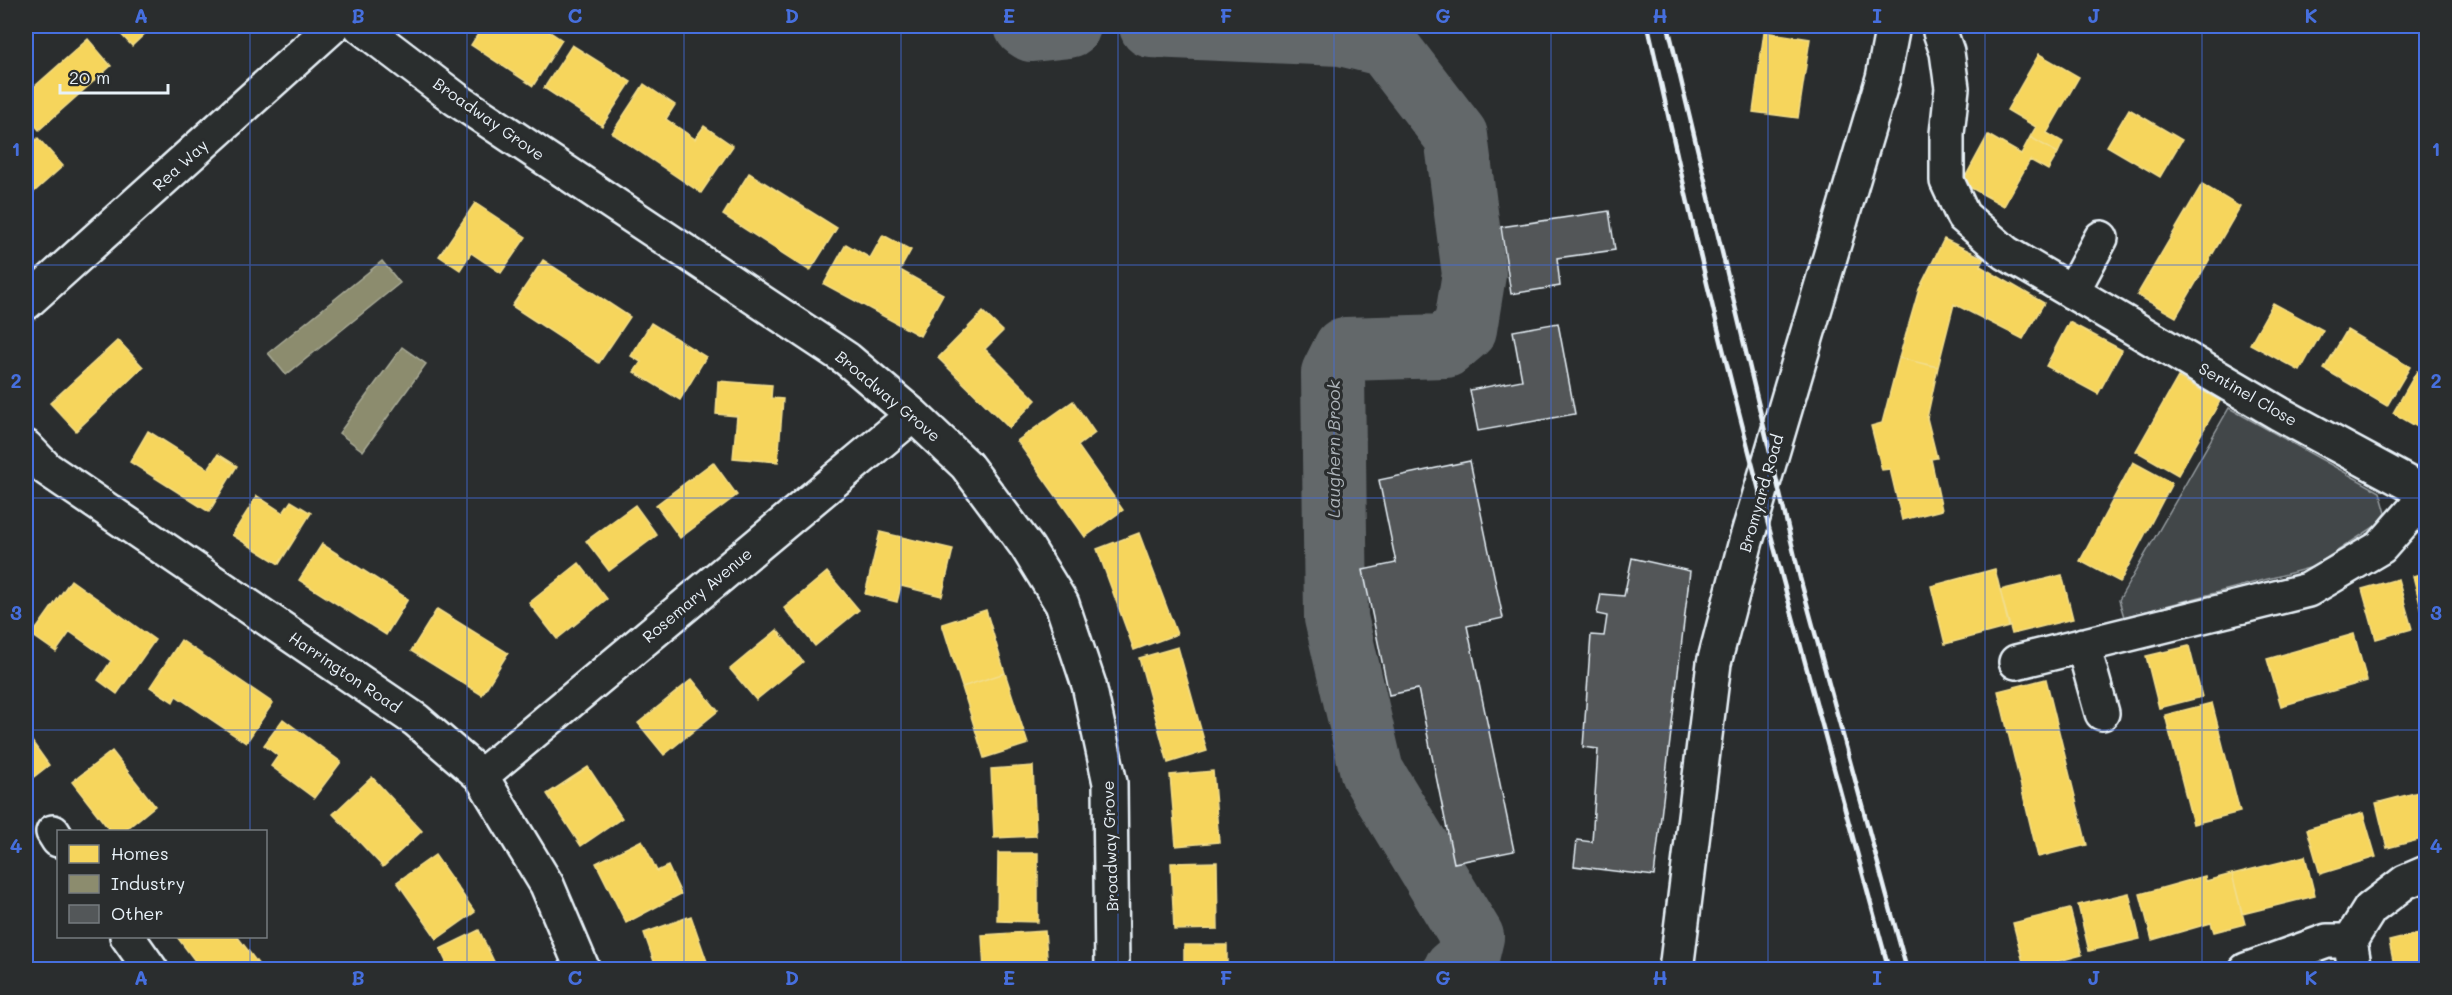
<svg xmlns="http://www.w3.org/2000/svg" width="2452" height="995" font-family="Mali,sans-serif">
<style>
.green{fill:#424648;stroke:#959ca0;stroke-width:1.5}
.homes{fill:#f6d55c;stroke:#f2dd8b;stroke-width:1.5}
.industry{fill:#8c8c6e;stroke:#a8aa97;stroke-width:1.5}
.lines{fill:none;stroke-linecap:round;stroke-linejoin:round}
.river{stroke:#63686b;stroke-width:64}
.building{fill:#535759;stroke:#e8f1f8;stroke-width:1.5}
.minor-casing{stroke:#e8f1f8;stroke-width:38}
.major-casing{stroke:#e8f1f8;stroke-width:38}
.minor{stroke:#2a2d2e;stroke-width:33}
.major{stroke:#2a2d2e;stroke-width:33}
.rail{stroke:#e8f1f8;stroke-width:4.5}
.grid{fill:none;stroke:#466fde;stroke-width:1.5;stroke-opacity:0.55}
.labels{text-anchor:middle;stroke-width:6;stroke-linejoin:round;paint-order:stroke}
.street-label{font-size:16px;fill:#e8f1f8;stroke:#2a2d2e}
.water-label{font-size:18px;font-style:italic;fill:#acb3b9;stroke:#2a2d2e}
.neatline{fill:none;stroke:#466fde;stroke-width:2}
.grid-label{font-size:20px;text-anchor:middle;font-weight:bold;fill:#466fde}
</style>
<rect width="100%" height="100%" fill="#2a2d2e"/>
<filter id="ink" filterUnits="userSpaceOnUse"><feTurbulence type="fractalNoise" baseFrequency=".0167" numOctaves="2"/><feDisplacementMap in="SourceGraphic" scale="12" xChannelSelector="R" yChannelSelector="G"/><feConvolveMatrix kernelMatrix="1 2 1 2 8 2 1 2 1" color-interpolation-filters="sRGB"/></filter>
<g filter="url(#ink)">
<!-- green -->
<path class="green" d="M1151,26H1412L1341,34Z
M2229,408L2380,492L2386,513L2377,525L2313,567L2124,617L2119,600Z"/>
<!-- homes -->
<path class="homes" d="M113,26H153L132,46Z
M483,26H541L562,40L533,86L471,45Z
M1764,32L1810,39L1798,118L1753,112Z
M88,39L111,66L39,130L26,115V94Z
M572,45L631,82L602,126L544,88Z
M2039,54L2079,77L2047,133L2063,142L2058,153L2030,137L2036,127L2007,110Z
M644,84L675,105L666,119L695,139L704,126L733,146L701,193L612,133Z
M2129,109L2182,140L2160,177L2107,146Z
M1988,135L2021,154L2030,137L2058,153L2048,170L2030,160L2004,206L1962,183Z
M38,138L63,166L26,199V149Z
M749,173L837,228L810,271L723,215Z
M2202,184L2240,207L2176,317L2137,295Z
M475,203L526,237L501,273L471,253L460,270L439,256Z
M883,235L911,250L900,270L943,294L920,336L824,284L846,244L870,258Z
M1944,239L1984,258L1980,266L2044,303L2023,339L1954,304L1938,367L1899,358L1919,289Z
M543,260L630,317L599,363L512,306Z
M2273,303L2323,330L2300,371L2250,344Z
M983,312L1003,331L985,349L1036,400L1009,428L938,358Z
M2069,322L2122,350L2098,394L2046,366Z
M651,323L706,357L680,400L634,372L641,362L631,356Z
M2347,330L2410,367L2387,406L2324,369Z
M118,340L143,367L76,431L50,403Z
M1899,358L1938,367L1927,418L1937,458L1931,459L1942,510L1902,520L1890,469L1882,470L1871,426L1882,423Z
M2417,371L2426,376V432L2393,413Z
M2178,377L2220,401L2178,475L2136,451Z
M718,381L772,385L771,398L783,399L778,462L733,458L737,416L716,414Z
M1073,401L1095,433L1078,446L1123,510L1085,537L1017,441Z
M148,431L208,469L218,454L237,466L209,512L130,462Z
M713,462L737,495L680,538L656,505Z
M2133,462L2172,483L2120,582L2080,561Z
M257,496L283,513L291,501L311,513L279,564L232,535Z
M635,505L657,535L609,571L586,541Z
M880,532L953,549L942,596L901,586L897,602L865,594Z
M1139,533L1177,634L1134,650L1097,549Z
M322,544L408,599L386,635L299,580Z
M579,563L607,599L557,639L529,603Z
M1995,569L2009,627L1945,644L1931,586Z
M827,572L859,610L815,646L784,608Z
M2426,572V628L2413,576Z
M2062,575L2073,619L2012,634L2000,590Z
M2398,579L2412,629L2376,639L2362,589Z
M71,580L155,640L117,694L98,680L111,661L70,632L56,652L32,635Z
M437,609L508,653L482,695L411,651Z
M986,610L1005,673L962,687L942,624Z
M777,630L803,662L756,700L730,669Z
M2354,634L2367,681L2281,706L2267,659Z
M181,640L273,703L246,743L176,696L173,702L150,687Z
M2189,646L2202,697L2159,708L2146,656Z
M1178,647L1207,751L1168,763L1139,658Z
M1005,673L1028,744L984,758L962,687Z
M692,679L718,711L664,755L638,723Z
M2046,679L2087,845L2038,857L1998,691Z
M2212,703L2240,812L2193,824L2165,715Z
M283,719L341,762L314,798L271,766L278,756L264,745Z
M26,733L49,765L26,783Z
M112,751L155,806L123,832H111L72,782Z
M1033,766L1036,836L994,838L991,769Z
M588,767L622,818L581,846L547,794Z
M1213,771L1219,842L1176,846L1170,775Z
M372,777L422,831L383,867L333,814Z
M2426,790V838L2387,848L2376,803Z
M2363,813L2376,857L2320,874L2307,829Z
M642,840L657,871L668,866L681,894L626,923L596,863Z
M998,853H1038V922L997,921Z
M435,855L475,912L437,939L397,882Z
M2305,856L2315,896L2242,914L2232,874Z
M1217,862L1218,929L1174,930L1171,863Z
M2232,874L2245,924L2214,932L2211,923L2152,940L2140,894L2205,876L2206,881Z
M2129,893L2140,939L2089,951L2078,905Z
M2070,909L2082,955L2025,970L2013,923Z
M691,916L710,970H657L644,933Z
M479,930L498,970H450L440,949Z
M1045,931L1048,970H984L982,935Z
M2426,932V970H2395L2389,941Z
M237,936L259,965L253,970H202L177,937Z
M1184,945H1227V970H1184Z"/>
<!-- industry -->
<path class="industry" d="M382,261L400,283L286,375L268,353Z
M402,347L426,364L363,451L339,433Z"/>
<g class="lines">
<!-- river -->
<path class="river" d="M1026,26L1032,30L1069,26
M1151,26L1341,34L1386,45L1456,136L1474,274L1465,329L1445,346L1345,349L1333,373L1336,618L1372,772L1472,937L1466,962L1455,970"/>
</g>
<!-- building -->
<path class="building" d="M1609,211L1615,250L1557,258L1560,286L1511,294L1501,227Z
M1558,323L1575,414L1478,431L1470,390L1522,380L1513,331Z
M1470,461L1503,618L1467,626L1514,851L1454,863L1418,689L1389,695L1363,570L1396,563L1379,480Z
M1632,558L1690,571L1654,876L1574,866L1577,840L1592,842L1598,749L1583,747L1591,635L1604,636L1607,616L1597,614L1601,594L1624,596Z"/>
<g class="lines">
<!-- minor casing -->
<g class="minor-casing">
<path id="minor" d="M360,26L456,99L847,359L913,415L966,465L1027,547L1062,604L1089,685L1110,783L1112,970
M1940,32L1947,52L1952,88L1947,134V181L1963,216L2006,253L2280,414L2426,493
M2072,292L2101,238
M26,303L333,26
M26,447L47,469L416,720L481,776L547,885L583,970
M2083,645L2102,713
M2016,662L2308,590L2381,547L2426,496
M481,776L913,415
M53,832L58,840
M127,936L151,970
M2246,970L2327,941H2350
M2355,970L2350,941L2370,909L2405,882L2426,873"/>
</g>
<!-- major casing -->
<g class="major-casing">
<path id="major" d="M1676,970L1714,663L1746,541L1883,78L1893,26"/>
</g>
<!-- minor -->
<use href="#minor" class="minor"/>
<!-- major -->
<use href="#major" class="major"/>
<!-- rail -->
<path class="rail" d="M1648,26C1665,100 1681,175 1699,250C1756,491 1824,730 1889,970
M1668,26L1800,578L1907,970"/>
</g>
</g>
<!-- grid -->
<path class="grid" d="M250,26V832M467,26V970M684,26V970M901,26V970M1118,26V970M1334,26V970M1551,26V970M1768,26V970M1985,26V970M2202,26V970M26,265H2426M26,498H2426M26,730H2426M250,936V970"/>
<g class="labels">
<!-- street labels -->
<g class="street-label">
<text transform="translate(489 119) rotate(35)" y="6">Broadway Grove</text>
<text transform="translate(180 165) rotate(-42)" y="6">Rea Way</text>
<text transform="translate(2248 394) rotate(30)" y="6">Sentinel Close</text>
<text transform="translate(888 396) rotate(40)" y="6">Broadway Grove</text>
<text transform="translate(1761 493) rotate(-74)" y="6">Bromyard Road</text>
<text transform="translate(697 595) rotate(-40)" y="6">Rosemary Avenue</text>
<text transform="translate(345 672) rotate(34)" y="6">Harrington Road</text>
<text transform="translate(1110 846) rotate(-92)" y="6">Broadway Grove</text>
</g>
<!-- water labels -->
<g class="water-label">
<text transform="translate(1334 449) rotate(-90)" y="6">Laughern Brook</text>
</g>
</g>
<!-- margin -->
<rect width="2452" height="995" fill="none" stroke="#2a2d2e" stroke-width="66"/>
<!-- legend -->
<rect x="57" y="830" width="210" height="108" fill="#2a2d2e" stroke="#767b7f" stroke-width="1.5"/>
<rect x="69" y="845" width="30" height="18" fill="#f6d55c" stroke="#767b7f" stroke-width="1.5"/>
<text x="111" y="860" font-size="18" fill="#e8f1f8">Homes</text>
<rect x="69" y="875" width="30" height="18" fill="#8c8c6e" stroke="#767b7f" stroke-width="1.5"/>
<text x="111" y="890" font-size="18" fill="#e8f1f8">Industry</text>
<rect x="69" y="905" width="30" height="18" fill="#535759" stroke="#767b7f" stroke-width="1.5"/>
<text x="111" y="920" font-size="18" fill="#e8f1f8">Other</text>
<!-- scale -->
<path d="M60 84v9h108v-9" fill="none" stroke="#e8f1f8" stroke-width="3"/>
<text x="69" y="84" font-size="18" fill="#e8f1f8" stroke="#2a2d2e" stroke-width="4.5" paint-order="stroke">20 m</text>
<rect x="33" y="33" width="2386" height="929" class="neatline"/>
<g class="grid-label">
<text x="141" y="23">A</text>
<text x="358" y="23">B</text>
<text x="575" y="23">C</text>
<text x="792" y="23">D</text>
<text x="1009" y="23">E</text>
<text x="1226" y="23">F</text>
<text x="1443" y="23">G</text>
<text x="1660" y="23">H</text>
<text x="1877" y="23">I</text>
<text x="2094" y="23">J</text>
<text x="2311" y="23">K</text>
<text x="16" y="156">1</text>
<text x="2436" y="156">1</text>
<text x="16" y="388">2</text>
<text x="2436" y="388">2</text>
<text x="16" y="620">3</text>
<text x="2436" y="620">3</text>
<text x="16" y="853">4</text>
<text x="2436" y="853">4</text>
<text x="141" y="985">A</text>
<text x="358" y="985">B</text>
<text x="575" y="985">C</text>
<text x="792" y="985">D</text>
<text x="1009" y="985">E</text>
<text x="1226" y="985">F</text>
<text x="1443" y="985">G</text>
<text x="1660" y="985">H</text>
<text x="1877" y="985">I</text>
<text x="2094" y="985">J</text>
<text x="2311" y="985">K</text>
</g>
</svg>
